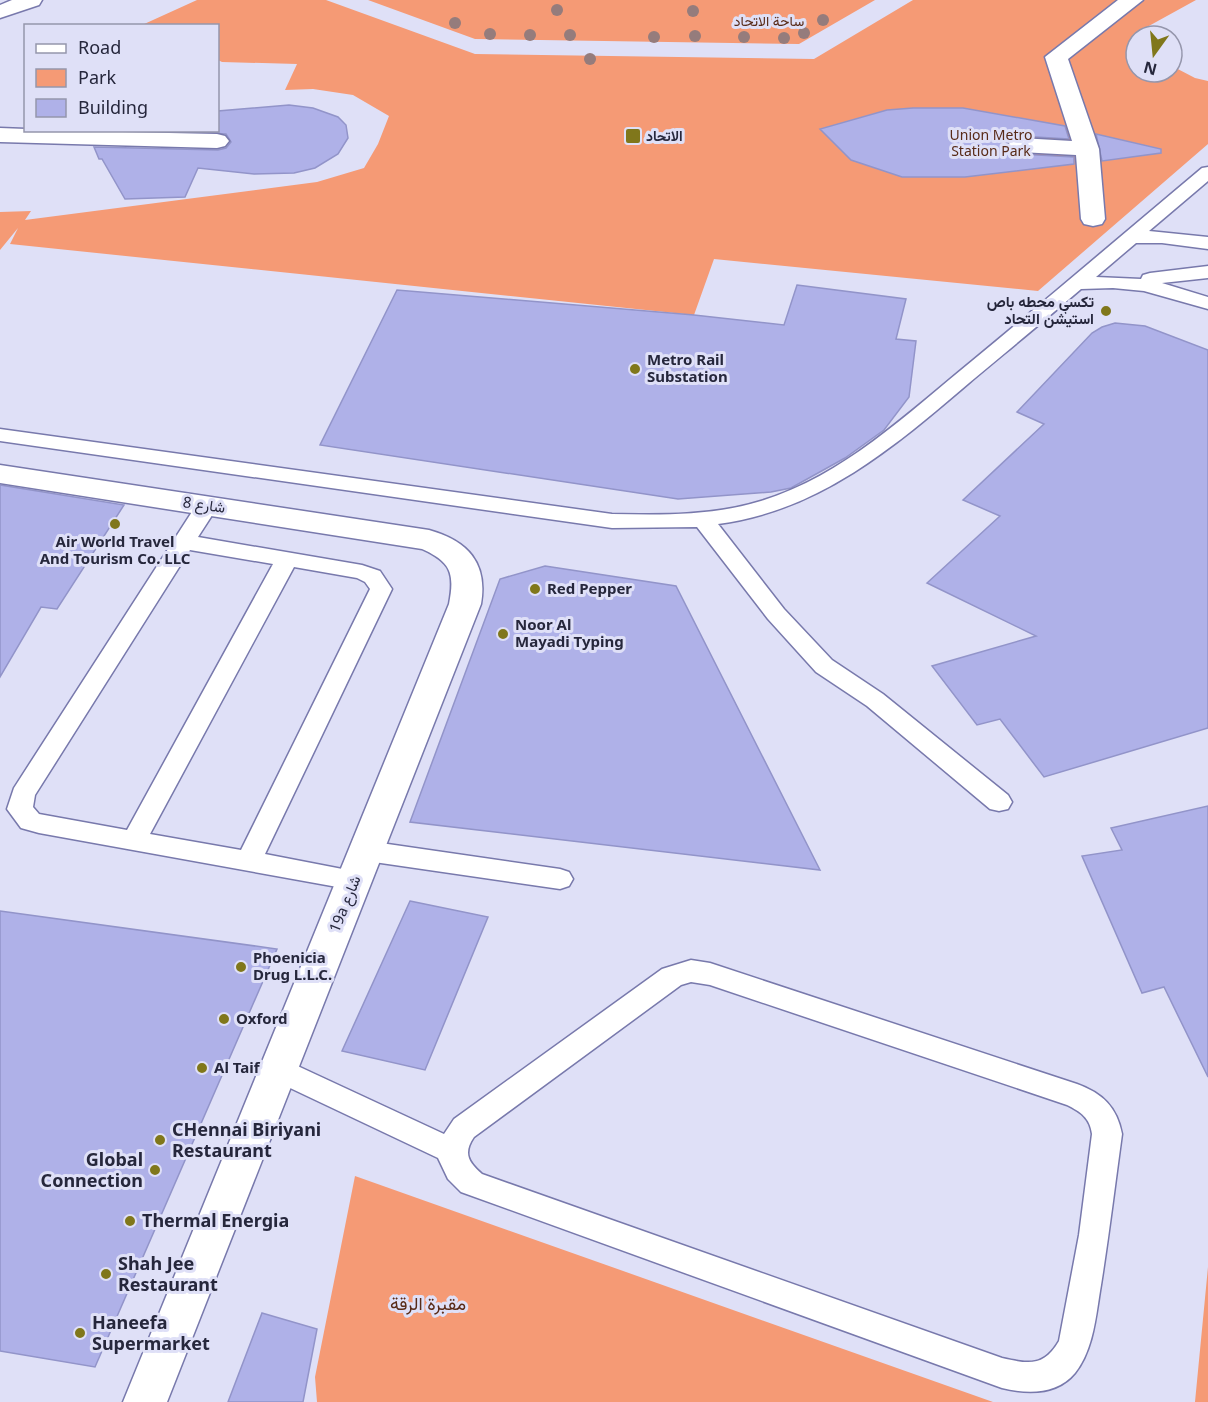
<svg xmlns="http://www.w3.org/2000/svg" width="1208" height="1402" font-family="'Noto Sans',Vazirmatn,sans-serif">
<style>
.green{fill:#f59a75}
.building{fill:#afb1e8;stroke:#9294c9;stroke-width:1.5}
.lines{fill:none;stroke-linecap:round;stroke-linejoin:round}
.service-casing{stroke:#7879ac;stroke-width:3}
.pedestrian-casing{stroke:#7879ac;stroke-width:3}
.minor-casing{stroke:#7879ac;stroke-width:3}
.secondary-casing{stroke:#7879ac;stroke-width:3}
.service{fill:#fff;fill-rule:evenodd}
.pedestrian{fill:#fff;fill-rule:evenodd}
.minor{fill:#fff;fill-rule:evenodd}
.secondary{fill:#fff;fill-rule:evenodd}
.tree{fill:#957c7c}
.poi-dot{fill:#80771b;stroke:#dfe0f7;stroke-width:2}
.labels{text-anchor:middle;stroke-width:6;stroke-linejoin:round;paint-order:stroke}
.far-park-label{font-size:14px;fill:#582a17;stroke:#dfe0f7}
.far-poi-label{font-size:14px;font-weight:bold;fill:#26273c;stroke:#dfe0f7;text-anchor:start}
.poi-label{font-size:15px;font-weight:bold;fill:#26273c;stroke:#dfe0f7;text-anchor:start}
.street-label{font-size:15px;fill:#26273c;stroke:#dfe0f7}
.near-poi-label{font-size:18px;font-weight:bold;fill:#26273c;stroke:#dfe0f7;text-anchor:start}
.near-park-label{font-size:18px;fill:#582a17;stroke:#dfe0f7}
</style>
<rect width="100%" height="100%" fill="#dfe0f7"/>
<!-- green -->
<path class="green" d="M197,0H326L475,54L814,59L913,0H1196L1147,27L1149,36H1136V72H1172V66L1195,78L1208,81V144L1038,291L714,259L694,315L10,244L18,228L0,250V212L31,211L25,220L317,182L364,168L378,144L389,116L353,95L313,89L285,90L297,64L222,62L218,60V26L142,25Z
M368,0H875L799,44L475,39Z
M355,1176L993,1402H317L315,1377Z
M1208,1267V1402H1195Z"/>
<!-- building -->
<path class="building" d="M289,105L313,108L338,117L346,125L348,138L338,154L315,168L294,173L254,174L198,168L185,197L125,199L102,159H99L94,147L218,150L226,148L231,142L226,134L157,130H218V111Z
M913,108H963L1065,126L1069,139L1019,136L1010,139L1006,145L1010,151L1019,154L1074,157V164L965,177H902L851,160L820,129L887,110Z
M1096,134L1161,149V153L1102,161Z
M797,285L906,299L896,339L916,341L909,397L884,430L845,458L791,488L771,492L678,499L320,445L397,290L694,315L784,325Z
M1115,323L1145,326L1208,350V728L1044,777L1000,719L977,725L932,666L1036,636L927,583L1000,516L963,500L1044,424L1017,412L1092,333L1102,327Z
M0,485L124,505L57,609L41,607L0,677Z
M545,566L676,586L820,870L410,822L500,579Z
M1208,806V1077L1164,987L1142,993L1082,856L1122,850L1111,828Z
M410,901L488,917L425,1070L342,1051Z
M0,911L277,949L95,1367L0,1351Z
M262,1313L317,1329L303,1402H228Z"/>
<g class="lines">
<!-- service casing -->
<g class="service-casing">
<path id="service" d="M1208,167V181L1149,231L1208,237V249L1162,243H1136L1096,277L1141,279L1143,275L1150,273L1208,266V278L1162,283L1208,297V309L1144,291L1113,288L1081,289C1044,321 1006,352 969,383C894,447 819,511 718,524L784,609L832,660L883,694L1008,795L1012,802L1008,809L999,811L990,809L867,706L816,672L768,619L697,527L612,528L0,441V429L612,514C661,515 713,516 761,501C843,476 907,414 972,361C1049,297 1125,233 1202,168Z
M207,499L215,501L218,506L198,537L362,565L380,571L392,589L265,854L363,873L367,880L363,887L354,890L39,833L21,828L7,809L14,788L199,501ZM190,550L273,564L127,830L39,814L33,807L35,795ZM294,567L357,578L365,582L370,589L241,850L150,834Z
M367,841L560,869L569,872L573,879L569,886L560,889L367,861L358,858L354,851L358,844Z
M691,960L710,963L1077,1084C1102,1093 1117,1107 1122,1134C1115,1185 1109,1235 1101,1285C1096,1314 1094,1349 1075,1373C1057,1395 1027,1394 1002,1388L461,1192L448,1179L438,1158L269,1078L265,1070L269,1062L279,1058L289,1062L444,1134L454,1119L662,969ZM691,982L710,985L1067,1105C1081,1112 1090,1118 1092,1134L1079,1235L1059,1341C1044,1367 1029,1364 1002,1358L482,1174C468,1162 463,1153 474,1137L681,985Z"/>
</g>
<!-- pedestrian casing -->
<g class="pedestrian-casing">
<path id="pedestrian" d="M1118,0H1143L1068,59L1099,149L1105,219L1102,224L1093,226L1084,224L1081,219L1076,155L1020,152L1012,150L1008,145L1012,140L1020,138L1072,141L1045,57Z
M0,128L26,129V130L217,134L225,136L229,141L225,146L217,148L0,142Z"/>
</g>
<!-- minor casing -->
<g class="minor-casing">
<path id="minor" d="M0,465L429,530C468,541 488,563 481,604L167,1402H123L449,604C455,573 451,562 422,549L0,483Z"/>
</g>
<!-- secondary casing -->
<g class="secondary-casing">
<path id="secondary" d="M12,0H42L39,5L0,18V5Z"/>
</g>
<!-- service -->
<use href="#service" class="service"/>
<!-- pedestrian -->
<use href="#pedestrian" class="pedestrian"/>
<!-- minor -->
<use href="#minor" class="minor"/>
<!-- secondary -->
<use href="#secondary" class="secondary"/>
</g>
<!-- trees -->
<g class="tree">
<circle cx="557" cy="10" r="6"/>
<circle cx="693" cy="11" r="6"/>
<circle cx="823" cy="20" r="6"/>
<circle cx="455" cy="23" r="6"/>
<circle cx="804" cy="33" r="6"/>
<circle cx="490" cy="34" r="6"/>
<circle cx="530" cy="35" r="6"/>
<circle cx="570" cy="35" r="6"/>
<circle cx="695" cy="36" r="6"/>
<circle cx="654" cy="37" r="6"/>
<circle cx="744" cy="37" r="6"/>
<circle cx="784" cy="38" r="6"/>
<circle cx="590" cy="59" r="6"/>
</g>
<!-- markers -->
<g class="poi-dot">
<rect x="625" y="128" width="16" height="16" rx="3"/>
<circle cx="1106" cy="311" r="6"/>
<circle cx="635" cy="369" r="6"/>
<circle cx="115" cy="524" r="6"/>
<circle cx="535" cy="589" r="6"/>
<circle cx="503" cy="634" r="6"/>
<circle cx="241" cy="967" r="6"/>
<circle cx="224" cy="1019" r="6"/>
<circle cx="202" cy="1068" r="6"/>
<circle cx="160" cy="1140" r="6"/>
<circle cx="155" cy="1170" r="6"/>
<circle cx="130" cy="1221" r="6"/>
<circle cx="106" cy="1274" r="6"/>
<circle cx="80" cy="1333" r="6"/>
</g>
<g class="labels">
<!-- far-park labels -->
<g class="far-park-label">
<text x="769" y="26">ساحة الاتحاد</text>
<text x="991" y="140">Union Metro<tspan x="991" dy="16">Station Park</tspan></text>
</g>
<!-- far-poi labels -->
<g class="far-poi-label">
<text x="646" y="141">الاتحاد</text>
</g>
<!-- poi labels -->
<g class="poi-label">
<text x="1094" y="307" text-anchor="end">تكسي محطه باص<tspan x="1094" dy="17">استيشن التحاد</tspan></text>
<text x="647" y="365">Metro Rail<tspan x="647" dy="17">Substation</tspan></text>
<text x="115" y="547" text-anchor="middle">Air World Travel<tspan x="115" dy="17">And Tourism Co. LLC</tspan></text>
<text x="547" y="594">Red Pepper</text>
<text x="515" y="630">Noor Al<tspan x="515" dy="17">Mayadi Typing</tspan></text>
<text x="253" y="963">Phoenicia<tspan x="253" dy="17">Drug L.L.C.</tspan></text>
<text x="236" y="1024">Oxford</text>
<text x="214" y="1073">Al Taif</text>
</g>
<!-- street labels -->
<g class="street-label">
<text transform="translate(204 505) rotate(8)" y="5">شارع 8</text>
<text transform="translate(345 904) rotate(-68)" y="5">19a شارع</text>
</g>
<!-- near-poi labels -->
<g class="near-poi-label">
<text x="172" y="1136">CHennai Biriyani<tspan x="172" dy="21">Restaurant</tspan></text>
<text x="143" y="1166" text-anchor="end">Global<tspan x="143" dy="21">Connection</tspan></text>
<text x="142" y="1227">Thermal Energia</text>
<text x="118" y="1270">Shah Jee<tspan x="118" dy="21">Restaurant</tspan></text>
<text x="92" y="1329">Haneefa<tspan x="92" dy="21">Supermarket</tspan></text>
</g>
<!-- near-park labels -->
<g class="near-park-label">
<text x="428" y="1310">مقبرة الرقة</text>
</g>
</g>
<!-- legend -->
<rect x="24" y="24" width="195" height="108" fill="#dfe0f7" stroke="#9596ac" stroke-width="1.5"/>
<rect x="36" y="44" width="30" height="9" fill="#ffffff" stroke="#9596ac" stroke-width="1.5"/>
<text x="78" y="54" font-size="18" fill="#26273c">Road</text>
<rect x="36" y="69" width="30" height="18" fill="#f59a75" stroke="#9596ac" stroke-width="1.5"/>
<text x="78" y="84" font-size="18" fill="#26273c">Park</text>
<rect x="36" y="99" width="30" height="18" fill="#afb1e8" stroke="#9596ac" stroke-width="1.5"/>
<text x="78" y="114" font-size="18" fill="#26273c">Building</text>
<!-- north arrow -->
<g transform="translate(1154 54) rotate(195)"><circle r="28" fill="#dfe0f7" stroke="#9596ac" stroke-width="1.5"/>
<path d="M0-4.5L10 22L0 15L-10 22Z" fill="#80771b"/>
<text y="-9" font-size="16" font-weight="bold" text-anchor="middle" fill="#26273c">N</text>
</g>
</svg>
